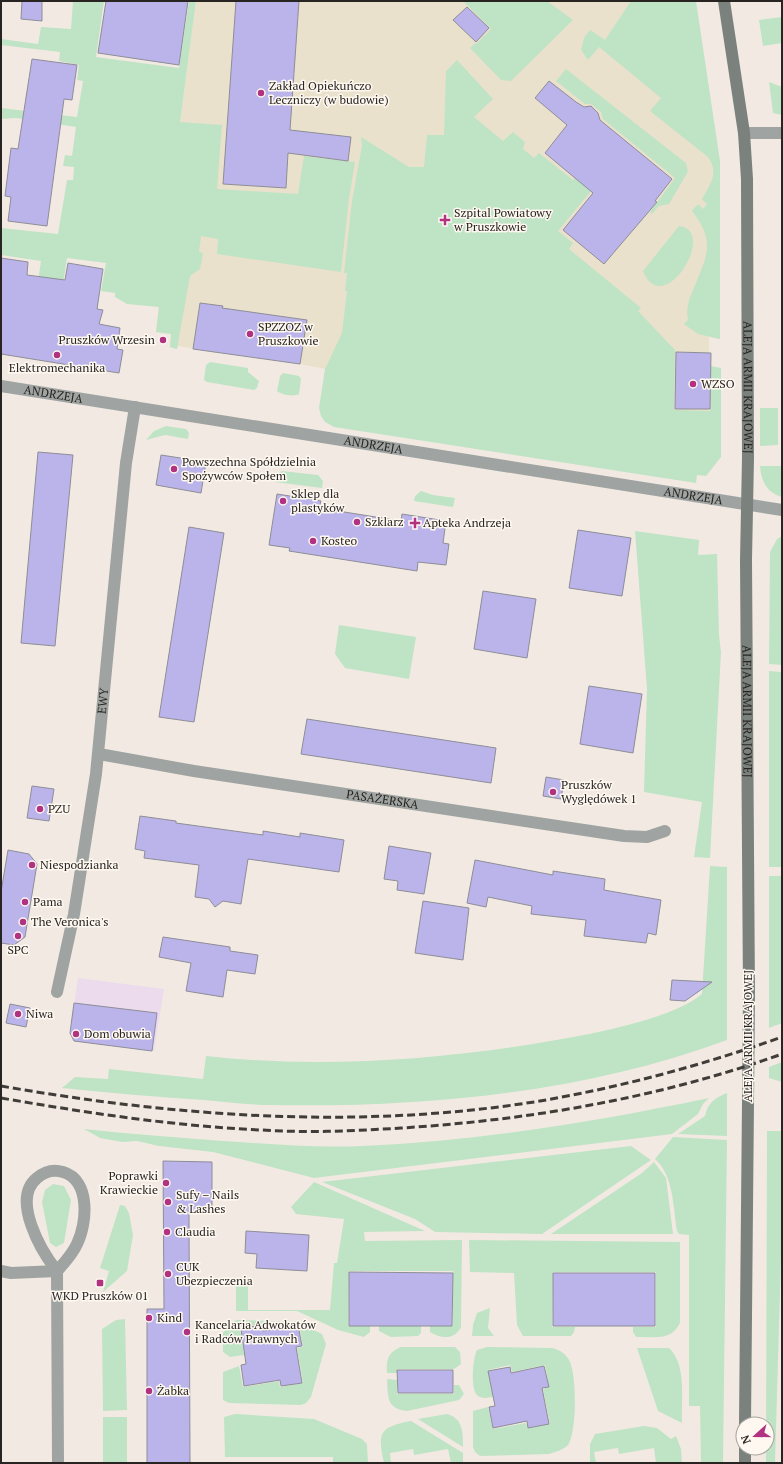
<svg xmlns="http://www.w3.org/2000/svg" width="783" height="1464" font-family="'PT Serif',serif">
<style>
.commercial{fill:#ecdbed}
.medical{fill:#eae1cc}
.green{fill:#bfe3c5}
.building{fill:#bab4ea;stroke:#8e8d97}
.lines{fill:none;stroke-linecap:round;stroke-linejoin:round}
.street{stroke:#9fa4a2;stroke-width:12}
.secondary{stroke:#7b827e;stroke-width:12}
.rail{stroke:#403c38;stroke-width:3;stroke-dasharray:8 4;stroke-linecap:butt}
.poi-dot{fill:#b03280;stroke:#fef8f1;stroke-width:1.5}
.labels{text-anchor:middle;stroke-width:3;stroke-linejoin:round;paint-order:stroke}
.poi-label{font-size:12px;fill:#272421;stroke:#fef8f1;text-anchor:start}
.street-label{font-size:12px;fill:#272421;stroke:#fef8f1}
</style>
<rect width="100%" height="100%" fill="#f2eae2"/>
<!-- commercial -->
<path class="commercial" d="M78,978L164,989L154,1051L74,1041L70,1033Z"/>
<!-- medical -->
<path class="medical" d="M196,1H649L720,161V339L709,337V444L300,364L216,352V353L178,346L177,349L170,347L171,334L156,332L179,129Z"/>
<!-- green -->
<path class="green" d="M73,1H104L96,57L179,68L189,1H196L180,122L222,125L217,189L298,194L304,156L355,162L349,198L341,272L217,254L218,239L201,236L199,252L203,253L200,269L190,276L177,349L170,347L171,334L156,332L159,307L127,304L115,297V293L101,291L106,263L67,258L58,318L33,315L41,261L1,255V228L58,234L67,180H73L74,167L63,166L65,155L72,156L76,127L16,118L1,119V108L77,117L83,81L77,80L79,65L59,61L60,52L1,45V39L38,44L41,27L71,29Z
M463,1H547L573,20L511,81L501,80L470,48L475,43L476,44L491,29Z
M631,1H696L720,161V339L698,334L684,324L688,320C686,310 688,302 692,293C705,258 718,244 692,211L698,204L703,209L707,204L702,199C711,183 719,173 708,157L650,111L661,98L599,47L588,60L581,50L584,38L590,30L605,40Z
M782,17V43L763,46L759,20Z
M457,60L493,99L474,117L503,141L513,132L525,142L523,149L534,158L539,153L573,180L594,154L611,167L558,231L573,243L569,249L641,308L638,311L675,350L674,410L710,411L711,366L721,368V457L706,476L697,475L696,483L334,427L325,422L321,416L319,408L325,369L342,333L347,291H345L347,273H344L352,201L362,146L361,137L409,167H424L427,135H444L446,71Z
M566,69L686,163L688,171L686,175L669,204L659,206L652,214L650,212L675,178L603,119L601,112L591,104H585L556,81Z
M769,82L782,87V115L773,113Z
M679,226C719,230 663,321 643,271Z
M210,362L248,368V372L259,381L257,388L254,390L207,382L204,380L206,365Z
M283,373L299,376L301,379L299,394C294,397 282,395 277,391L280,376Z
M760,408H778V445L760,446Z
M166,426L186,429L189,433L188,439L165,435L146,440L154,431Z
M760,466H782V497C767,493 761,481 760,466Z
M282,471L318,475L323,481L322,488L275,482L276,474Z
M421,491L433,495L455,498L453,507L414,501L415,496Z
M635,531L699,540L698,555L717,554L719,635L721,652L710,858L694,857L702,802L644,792L647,689Z
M782,536V665L769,664L770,552L777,539Z
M339,625L416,637L409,679L345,668L335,654Z
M769,671L782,672V867H769Z
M710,866L727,867V1040C584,1093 423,1108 271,1105C249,1105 226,1102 204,1100C156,1097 109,1093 62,1088L75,1077L108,1079L109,1069L203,1079L206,1056C331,1070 466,1058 589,1034C621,1027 677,1015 702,994Z
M769,876H782V1023L769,1028Z
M782,1062V1082L769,1078V1067Z
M727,1093V1136L678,1134L705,1116C708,1102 715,1098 727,1093Z
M709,1098L703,1104L698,1114L672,1134L314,1178L213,1152L159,1146L137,1141L122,1142L100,1138L84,1129C130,1134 176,1137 223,1141C269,1144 315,1148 362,1146C479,1141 594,1122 709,1098Z
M767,1131H782V1225L775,1463H766Z
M673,1137L727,1140L723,1463H701L700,1406H689V1235L679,1234L677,1231C673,1207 674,1176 655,1159Z
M631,1146L651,1160L542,1234L435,1232L415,1219L322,1182Z
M654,1162L666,1178L673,1234H551L642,1173Z
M314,1182L425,1231L364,1232L365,1241L462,1240L461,1327C455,1340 441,1339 430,1332V1326H453V1271H349L348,1326H370V1332L364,1337L338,1330L297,1311H236V1280L248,1281V1310H330L334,1263H337L344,1219L296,1214L291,1207Z
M53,1184L64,1186L71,1200L64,1243L56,1247L50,1243L42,1202L45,1190Z
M120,1205L125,1206L129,1213L133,1235L127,1271L103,1292L109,1271L100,1268Z
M469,1240L680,1242V1323C670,1342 655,1336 636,1337L633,1332V1327H656V1272H553L552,1327H575L574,1332L571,1336H523L517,1325L514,1273L470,1272Z
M490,1308L488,1328L494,1336H472L473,1325L477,1313Z
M125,1319L127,1410L103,1411L102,1329L116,1320Z
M237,1320L298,1322L322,1334L326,1344L311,1397L306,1403L301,1405L229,1403L223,1400V1372L239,1366L243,1387L279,1381L280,1387L303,1383L297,1348L303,1347L299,1324L264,1330L262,1324L240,1328L244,1355L230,1357L223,1352V1333L229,1323Z
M379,1326H421V1333L418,1336L391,1337L379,1331Z
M401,1347H455L460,1352L461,1364L454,1369H397V1373H387C386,1360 388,1352 401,1347Z
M487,1347L552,1348C560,1350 565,1353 569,1360C577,1373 577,1433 568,1445C563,1450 555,1452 549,1454L480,1456L475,1452L473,1447V1411L488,1407L493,1429L526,1423L528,1428L550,1424L543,1389L549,1387L545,1365L512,1372L510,1365L488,1370L493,1397C487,1398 481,1399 477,1395C470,1389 473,1357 477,1350Z
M637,1348H669C687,1365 681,1399 682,1423L658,1411Z
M387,1379L397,1380V1394H454V1385H459L464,1394L459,1400L407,1411C386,1409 388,1396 387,1379Z
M235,1414L314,1419L362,1439L367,1444L368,1463H333V1457H225L224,1417Z
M447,1414C463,1418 463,1433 463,1447L418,1419Z
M103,1417H127V1463H103Z
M411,1421L463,1453V1463H451L448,1449L414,1455L413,1449L390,1453L391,1463H384C377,1432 380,1427 411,1421Z
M644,1426L657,1428L671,1439L676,1436L681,1449L682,1463H656L654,1448L619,1454L618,1448L594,1452L596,1463H590V1444L595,1434Z"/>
<!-- building -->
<path class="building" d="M22,1H42V21L21,19Z
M106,1H188L179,65L98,53Z
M236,1H299L290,130L351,137L348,161L288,153L286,188L223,184Z
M467,7L489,28L476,42L453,20Z
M32,59L77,65L72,100L64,99L47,226L8,221L11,197L5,196L11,148L18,149Z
M549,81L576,102L584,107L591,106L598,113L600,120L672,179L655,201L657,202L604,264L563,230L593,193L545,153L567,125L535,98Z
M1,258L28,262L27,275L65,280L68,263L103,269L97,309L103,310L99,324L120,328L117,349L123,350L119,373L1,354Z
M200,303L223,306L222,308L307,320L300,364L193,349Z
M676,352L711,353L710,409H675Z
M38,452L73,455L55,646L21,643Z
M161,455L206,462L201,493L156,485Z
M277,494L321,501L319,508L401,521L402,514L446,521L443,543L449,544L446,565L418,562L417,571L289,551L290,548L269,545Z
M189,527L224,533L194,722L159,717Z
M578,530L631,538L622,596L569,588Z
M483,591L536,599L527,658L474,649Z
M589,686L642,694L633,753L580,744Z
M307,719L496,748L491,783L301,754Z
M546,777L564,780L561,799L543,796Z
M32,786L54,789L49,821L27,818Z
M140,816L176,821V823L263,835V831L300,837V833L344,840L339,872L248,859L241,904L223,901L215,907L209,899L195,897L199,865L144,858L145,851L135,849Z
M389,846L431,853L424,894L397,890L398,881L384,879Z
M8,850L29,854L37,864L25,937L14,945L1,943V892Z
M475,860L553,875V871L605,879L604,890L661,900L656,935L648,933L646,943L584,936L586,920L531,914L532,906L488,897L486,907L467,903Z
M423,901L469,908L463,960L415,953Z
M163,937L230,947V951L258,955L255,974L227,970L223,997L186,991L191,963L159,957Z
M672,980L712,982L685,1001L670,1000Z
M74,1003L157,1013L152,1051L74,1041L70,1033Z
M10,1004L30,1008L26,1027L6,1023Z
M163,1161L212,1162V1211H189L190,1463H147V1309H164Z
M246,1231L309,1235L307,1271L256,1268L257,1254L245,1253Z
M349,1272L453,1273L452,1326H349Z
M553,1273H655V1326H553Z
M261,1325L263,1331L298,1325L302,1346L296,1347L302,1383L281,1386L280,1380L244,1386L241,1365L246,1364L241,1329Z
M544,1366L549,1387L542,1388L549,1424L528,1428L527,1421L493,1428L489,1407L495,1406L488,1371L510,1367L511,1373Z
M397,1370H453V1393H398Z"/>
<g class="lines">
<!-- street -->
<g class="street">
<path d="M744,133H782"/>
<path id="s1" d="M1,386L782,510"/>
<path id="s2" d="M99,754L194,771L624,836L647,837L665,831"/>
<path id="s3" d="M57,992L74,914L96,774L126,463L135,407"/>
<path d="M1,1271L11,1273L57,1271"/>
<path d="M57,1271C64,1263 72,1255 77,1244C87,1224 91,1180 63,1172C53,1169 44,1172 37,1178C11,1199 41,1251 57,1271L58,1463"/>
</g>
<!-- secondary -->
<g class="secondary">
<path id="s4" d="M724,1L744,133L747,179L748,458L746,560L749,994L745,1424"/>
<path d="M745,1463V1448"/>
</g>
<!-- rail -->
<path class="rail" d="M1,1086C179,1117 360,1130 540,1101C622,1087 703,1065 782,1037
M1,1098C88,1113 174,1126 261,1130C308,1133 354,1131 401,1128C530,1120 659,1098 782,1054"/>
</g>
<!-- markers -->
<g class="poi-dot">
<circle cx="261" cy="93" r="4"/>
<path d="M443 214h4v4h4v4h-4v4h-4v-4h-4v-4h4z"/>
<circle cx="250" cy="334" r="4"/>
<circle cx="163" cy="340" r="4"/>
<circle cx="57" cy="355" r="4"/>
<circle cx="693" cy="384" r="4"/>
<circle cx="174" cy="469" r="4"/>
<circle cx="283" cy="501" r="4"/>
<circle cx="357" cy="522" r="4"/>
<path d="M413 517h4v4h4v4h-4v4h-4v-4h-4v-4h4z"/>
<circle cx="313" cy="541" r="4"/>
<circle cx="553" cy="792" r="4"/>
<circle cx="40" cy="809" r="4"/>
<circle cx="32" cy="865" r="4"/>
<circle cx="25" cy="902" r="4"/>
<circle cx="23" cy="922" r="4"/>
<circle cx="18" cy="936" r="4"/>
<circle cx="18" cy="1014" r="4"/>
<circle cx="76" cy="1034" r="4"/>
<circle cx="166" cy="1183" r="4"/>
<circle cx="168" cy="1202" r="4"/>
<circle cx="167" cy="1232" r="4"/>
<circle cx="168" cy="1274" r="4"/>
<rect x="96" y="1279" width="8" height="8" rx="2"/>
<circle cx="149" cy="1318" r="4"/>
<circle cx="187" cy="1332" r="4"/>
<circle cx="149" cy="1391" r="4"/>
</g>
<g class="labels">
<!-- poi labels -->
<g class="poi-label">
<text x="269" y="90">Zakład Opiekuńczo<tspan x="269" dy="14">Leczniczy (w budowie)</tspan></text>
<text x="454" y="217">Szpital Powiatowy<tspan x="454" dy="14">w Pruszkowie</tspan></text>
<text x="258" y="331">SPZZOZ w<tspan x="258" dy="14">Pruszkowie</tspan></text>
<text x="155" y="344" text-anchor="end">Pruszków Wrzesin</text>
<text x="57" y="372" text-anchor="middle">Elektromechanika</text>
<text x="701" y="388">WZSO</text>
<text x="182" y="466">Powszechna Spółdzielnia<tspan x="182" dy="14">Spożywców Społem</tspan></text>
<text x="291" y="498">Sklep dla<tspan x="291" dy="14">plastyków</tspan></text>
<text x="365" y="526">Szklarz</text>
<text x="423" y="527">Apteka Andrzeja</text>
<text x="321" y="545">Kosteo</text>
<text x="561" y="789">Pruszków<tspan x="561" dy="14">Wyględówek 1</tspan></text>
<text x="48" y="813">PZU</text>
<text x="40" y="869">Niespodzianka</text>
<text x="33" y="906">Pama</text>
<text x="31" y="926">The Veronica's</text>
<text x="18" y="954" text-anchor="middle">SPC</text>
<text x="26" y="1018">Niwa</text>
<text x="84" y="1038">Dom obuwia</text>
<text x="158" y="1180" text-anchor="end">Poprawki<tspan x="158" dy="14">Krawieckie</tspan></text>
<text x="176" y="1199">Sufy – Nails<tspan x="176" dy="14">&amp; Lashes</tspan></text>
<text x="175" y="1236">Claudia</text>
<text x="176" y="1271">CUK<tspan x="176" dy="14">Ubezpieczenia</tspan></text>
<text x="100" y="1300" text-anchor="middle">WKD Pruszków 01</text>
<text x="157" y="1322">Kind</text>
<text x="195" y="1329">Kancelaria Adwokatów<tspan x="195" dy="14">i Radców Prawnych</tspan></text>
<text x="157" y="1395">Żabka</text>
</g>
<!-- street labels -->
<g class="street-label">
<text dy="4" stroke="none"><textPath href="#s4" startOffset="388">ALEJA ARMII KRAJOWEJ</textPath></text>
<text dy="4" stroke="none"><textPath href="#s1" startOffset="53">ANDRZEJA</textPath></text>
<text dy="4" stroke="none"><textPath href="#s1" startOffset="377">ANDRZEJA</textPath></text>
<text dy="4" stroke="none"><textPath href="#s1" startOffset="701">ANDRZEJA</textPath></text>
<text dy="4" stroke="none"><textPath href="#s3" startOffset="295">EWY</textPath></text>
<text dy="4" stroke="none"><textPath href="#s4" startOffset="712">ALEJA ARMII KRAJOWEJ</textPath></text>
<text dy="4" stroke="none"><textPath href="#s2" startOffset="287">PASAŻERSKA</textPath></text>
<text transform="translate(748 1036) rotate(-90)" y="4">ALEJA ARMII KRAJOWEJ</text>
</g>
</g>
<!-- border -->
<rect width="783" height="1464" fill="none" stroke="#272421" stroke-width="4"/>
<!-- north arrow -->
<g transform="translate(755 1436) rotate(249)"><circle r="19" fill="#fef8f1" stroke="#a8a39e"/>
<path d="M0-3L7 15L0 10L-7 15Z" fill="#b03280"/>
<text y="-6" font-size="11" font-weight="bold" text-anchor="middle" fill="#272421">N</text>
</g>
</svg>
